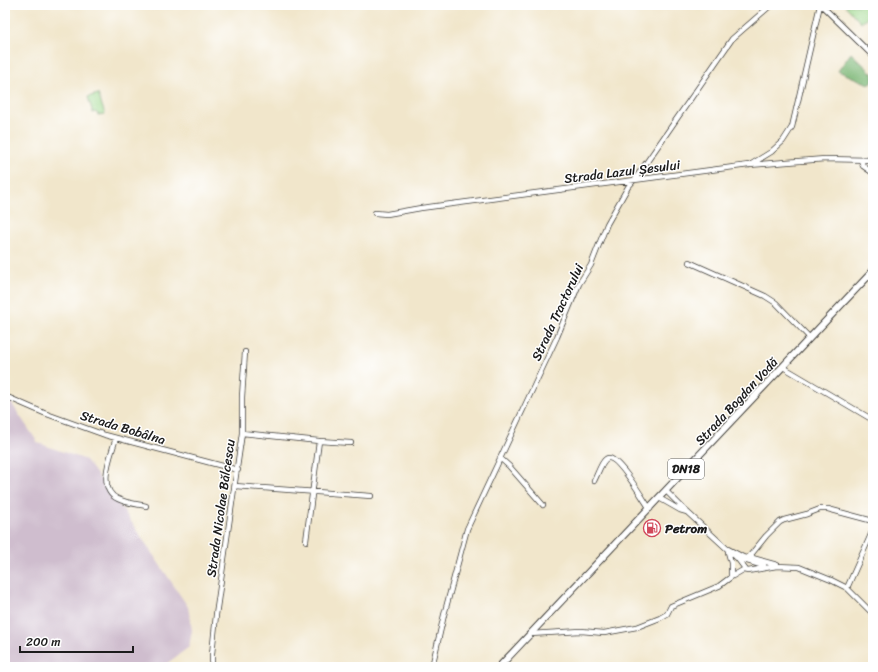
<svg xmlns="http://www.w3.org/2000/svg" width="878" height="672" font-family="Sriracha,sans-serif">
<style>
.industrial{fill:#cfbdce}
.green{fill:#9ed88b;stroke:#5d7a54}
.forest{fill:#7eb877;stroke:#4d6a4a}
.lines{fill:none;stroke-linecap:round;stroke-linejoin:round}
.minor-casing{stroke:#3c3a36;stroke-width:6}
.major-casing{stroke:#3c3a36;stroke-width:8}
.minor{stroke:#fff;stroke-width:4.5}
.major{stroke:#fff;stroke-width:6}
.labels{text-anchor:middle;stroke-width:3;stroke-linejoin:round;paint-order:stroke}
.shield{fill:#fff;stroke:#606060;stroke-width:1}
.shield-label{font-size:12px;font-weight:bold;fill:#1c1c1c}
.street-label{font-size:13px;fill:#1c1c1c;stroke:#fff}
.poi-label{font-size:13px;font-weight:bold;fill:#1c1c1c;stroke:#fff;text-anchor:start}
</style>
<rect width="100%" height="100%" fill="#fff"/>
<filter id="ink" filterUnits="userSpaceOnUse"><feTurbulence type="fractalNoise" baseFrequency=".025" numOctaves="2"/><feDisplacementMap in="SourceGraphic" scale="8" xChannelSelector="R" yChannelSelector="G"/><feConvolveMatrix kernelMatrix="1 2 1 2 8 2 1 2 1" color-interpolation-filters="sRGB"/></filter>
<filter id="wash" filterUnits="userSpaceOnUse"><feTurbulence type="fractalNoise" baseFrequency=".012" numOctaves="4" result="noise"/><feDisplacementMap in="SourceGraphic" scale="16" xChannelSelector="R" yChannelSelector="G"/><feGaussianBlur stdDeviation="0.9" result="paint"/><feColorMatrix in="noise" values="0 0 0 0 0 0 0 0 0 0 0 0 0 0 0 0 0 1.4 0 .05"/><feComposite in="paint" operator="in"/></filter>
<g filter="url(#wash)">
<rect width="100%" height="100%" fill="#f1e6cb"/>
<!-- industrial -->
<path class="industrial" d="M5,398L10,401L38,443L86,460L122,508L188,607L192,630L189,647L162,667H5Z"/>
<!-- green -->
<path class="green" d="M845,5H873V16L871,14L861,23Z
M98,94L105,114L98,115L96,112L93,113L88,97Z"/>
<!-- forest -->
<path class="forest" d="M851,53L873,74V81L869,84L838,71Z"/>
</g>
<g filter="url(#ink)">
<g class="lines">
<!-- minor casing -->
<g class="minor-casing">
<path id="minor" d="M821,5L873,56
M861,160L863,166L873,173
M750,165L771,152L783,141L792,127L820,5
M375,213L387,214L421,208L749,165L825,159L873,160
M689,262L765,296L776,303L810,338
M783,367L873,420
M5,396L44,413L105,435L238,470
M242,433L319,441L306,541
M116,438C111,455 96,489 118,499C126,503 137,504 146,506
M319,441L351,443
M500,458L509,466L543,505
M594,481C597,476 602,459 608,458C618,456 644,500 650,509
M235,486L371,496
M666,491L687,512L737,558L764,566
M659,498L680,510L687,512
M726,548L741,556L745,558L749,557L777,565
M728,552L731,563V577
M749,557L766,536L780,522L784,520L807,514L820,509H828L873,521
M737,558L746,570
M847,588L873,530
M530,634L581,631L604,633L637,627L660,618L667,614L671,606L719,586L731,577L743,570L748,571L777,566L799,567L831,580L847,588L873,614
M212,667V654L216,615L242,433V397L245,352
M432,667L444,615L467,529L557,337L579,284L591,265L607,224L628,187L635,179L732,39L771,5"/>
</g>
<!-- major casing -->
<g class="major-casing">
<path id="major" d="M499,667L873,271"/>
</g>
<!-- minor -->
<use href="#minor" class="minor"/>
<!-- major -->
<use href="#major" class="major"/>
</g>
</g>
<!-- icons -->
<defs>
<g id="fuel-ring" transform="scale(0.9)"><circle r="9.5" fill="#fff" stroke="#d1495b" stroke-width="1.5"/><path d="M-5.5-6h7V0h2V4h1.3V-2.5L3-4.5l.8-.8L6-3V5H2.5V1h-1V6h-7ZM-4.2-4.7v3.2H.2V-4.7Z" fill="#d1495b"/></g>
</defs>
<g fill-rule="evenodd">
<use href="#fuel-ring" x="652" y="528"/>
</g>
<g class="labels">
<!-- shield labels -->
<rect class="shield" x="668" y="459" width="36" height="20" rx="3"/>
<g class="shield-label">
<text x="686" y="473">DN18</text>
</g>
<!-- street labels -->
<g class="street-label">
<text transform="translate(622 171) rotate(-7)" y="5">Strada Lazul Șesului</text>
<text transform="translate(557 312) rotate(-65)" y="5">Strada Tractorului</text>
<text transform="translate(736 401) rotate(-47)" y="5">Strada Bogdan Vodă</text>
<text transform="translate(123 427) rotate(17)" y="5">Strada Bobâlna</text>
<text transform="translate(220 508) rotate(-82)" y="5">Strada Nicolae Bălcescu</text>
</g>
<!-- poi labels -->
<g class="poi-label">
<text x="665" y="533">Petrom</text>
</g>
</g>
<!-- margin -->
<rect width="878" height="672" fill="none" stroke="#fff" stroke-width="20"/>
<!-- scale -->
<path d="M20 646v6h113v-6" fill="none" stroke="#1c1c1c" stroke-width="2"/>
<text x="26" y="646" font-size="12" fill="#1c1c1c" stroke="#ffffff" stroke-width="3" paint-order="stroke">200 m</text>
</svg>
